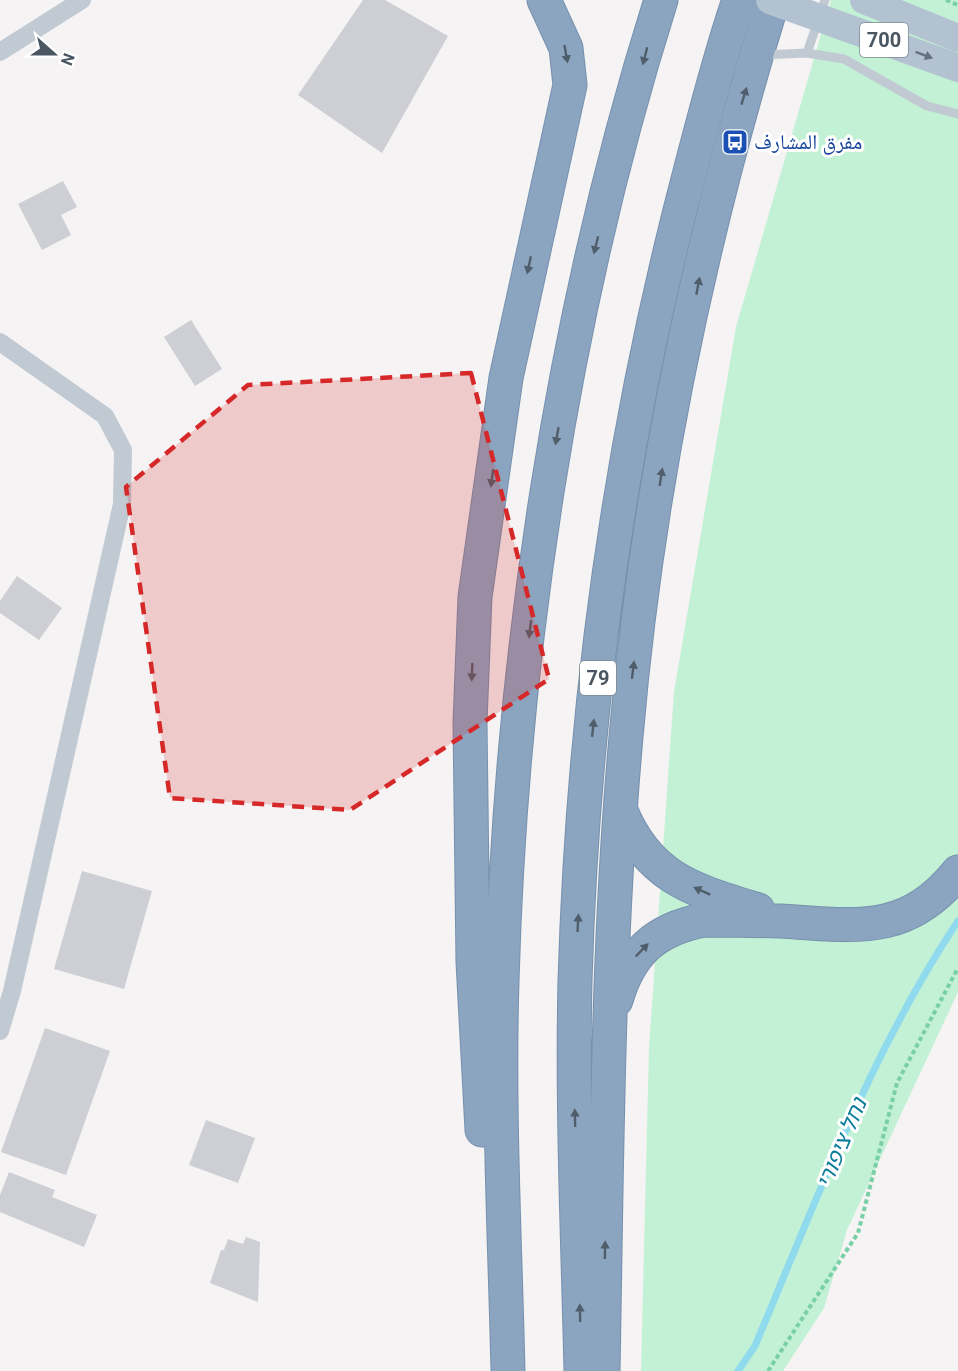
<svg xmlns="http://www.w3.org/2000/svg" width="958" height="1371" font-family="Roboto,'Noto Naskh Arabic','Noto Sans Hebrew',sans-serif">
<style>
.green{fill:#c3f1d5}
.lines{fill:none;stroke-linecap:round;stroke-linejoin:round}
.stream{stroke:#90daee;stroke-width:7}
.building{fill:#cdcfd5}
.highway-casing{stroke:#7690ad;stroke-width:35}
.path{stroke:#7ad0a6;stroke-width:4;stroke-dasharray:4.5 3;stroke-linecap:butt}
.lane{stroke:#c1cad2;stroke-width:9}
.street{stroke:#c1cad2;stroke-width:18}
.primary{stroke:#b3c2d1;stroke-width:28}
.highway{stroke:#8ba5c1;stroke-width:33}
.primary-bridge{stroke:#b3c2d1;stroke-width:28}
.oneway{fill:#505e6b}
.oneway2{fill:#64717d}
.marked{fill:#d62828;fill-opacity:0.2;stroke:#d62828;stroke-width:4.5;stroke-dasharray:12 8;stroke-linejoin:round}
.labels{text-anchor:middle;stroke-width:6;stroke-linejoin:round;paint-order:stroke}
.shield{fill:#fff;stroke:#808990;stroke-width:1.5}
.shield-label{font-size:20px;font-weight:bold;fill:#4a5661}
.transit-label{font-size:21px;fill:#164399;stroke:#fff;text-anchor:start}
.water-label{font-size:22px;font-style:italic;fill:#0c7c9b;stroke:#fff}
</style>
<rect width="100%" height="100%" fill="#f5f3f3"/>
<!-- green -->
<path class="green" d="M831,0H958V992L847,1230L824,1308L783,1371H641L649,1048L674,692L736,327Z"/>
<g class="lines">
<!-- stream -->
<path class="stream" d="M738,1371L755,1346C816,1201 871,1052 958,921"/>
</g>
<!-- building -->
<path class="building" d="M363,0H385L448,36L382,153L298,95Z
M63,181L77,207L61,215L71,235L42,250L18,204Z
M191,320L222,369L195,386L164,337Z
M17,576L62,608L39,640L0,613V601Z
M82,871L152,891L124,989L54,969Z
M45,1028L110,1051L66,1175L1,1152Z
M206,1120L255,1138L238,1183L189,1165Z
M9,1172L55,1190L52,1197L97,1215L84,1247L0,1212V1195Z
M246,1237L260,1242L258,1302L210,1283L221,1250H224L228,1239L243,1244Z"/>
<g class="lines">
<!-- highway casing -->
<g class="highway-casing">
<path id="highway" d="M621,811C649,879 694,890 758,910
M616,1000C630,952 656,929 704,920C735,920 766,920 796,922C865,927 910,931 958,872
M482,1130L473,962L470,722L475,597L506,378L570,85L566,48L544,0
M508,1371C505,1241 498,1111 502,981C511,656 563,310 661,0
M581,1371C578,1241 572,1110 575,981C583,708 621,432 691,168C706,111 720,55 739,0
M603,1371C607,1160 607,948 626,737C647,489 700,238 773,0"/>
</g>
<!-- path -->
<path class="path" d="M946,0L958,5
M768,1371L858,1233L897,1083L958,968"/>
<!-- lane -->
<path class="lane" d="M807,53L825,0
M762,55L807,53L844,59L927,106L958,114"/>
<!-- street -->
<path class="street" d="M0,52L82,0
M0,342L105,416L123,450L122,504L12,991L0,1031"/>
<!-- primary -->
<path class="primary" d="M864,0L958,38"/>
<!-- highway -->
<use href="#highway" class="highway"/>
<!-- primary-bridge -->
<path class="primary-bridge" d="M770,0L958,68"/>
</g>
<!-- one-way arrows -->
<defs><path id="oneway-solid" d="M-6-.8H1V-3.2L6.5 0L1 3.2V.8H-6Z" transform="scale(1.5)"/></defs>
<g class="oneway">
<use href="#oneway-solid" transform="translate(566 54) rotate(80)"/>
<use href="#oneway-solid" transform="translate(645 56) rotate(105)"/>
<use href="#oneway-solid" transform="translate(744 96) rotate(-73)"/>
<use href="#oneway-solid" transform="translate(596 245) rotate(104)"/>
<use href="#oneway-solid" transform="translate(529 265) rotate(102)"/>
<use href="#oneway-solid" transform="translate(698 286) rotate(-79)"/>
<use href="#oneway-solid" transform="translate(557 436) rotate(100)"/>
<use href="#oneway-solid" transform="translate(661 477) rotate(-81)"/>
<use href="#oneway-solid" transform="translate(492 478) rotate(98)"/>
<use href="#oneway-solid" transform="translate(530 629) rotate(97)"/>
<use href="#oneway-solid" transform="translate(633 670) rotate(-83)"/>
<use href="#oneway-solid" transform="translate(472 672) rotate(92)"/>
<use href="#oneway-solid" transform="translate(593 728) rotate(-84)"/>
<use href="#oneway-solid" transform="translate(702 891) rotate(-156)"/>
<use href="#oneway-solid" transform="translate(578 923) rotate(-87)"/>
<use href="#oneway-solid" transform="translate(642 950) rotate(-46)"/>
<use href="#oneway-solid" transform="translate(575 1118) rotate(-91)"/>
<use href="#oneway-solid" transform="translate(605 1250) rotate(-89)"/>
<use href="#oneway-solid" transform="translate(580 1313) rotate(-91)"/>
</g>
<use class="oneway2" href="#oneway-solid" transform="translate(924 55) rotate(21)"/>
<!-- marked area -->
<path class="marked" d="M471,373L549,679L350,810L170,798L126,487L248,385Z"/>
<!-- icons -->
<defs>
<g id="bus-square" transform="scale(1.35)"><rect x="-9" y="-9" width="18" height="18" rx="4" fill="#1a4fb4" stroke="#fff"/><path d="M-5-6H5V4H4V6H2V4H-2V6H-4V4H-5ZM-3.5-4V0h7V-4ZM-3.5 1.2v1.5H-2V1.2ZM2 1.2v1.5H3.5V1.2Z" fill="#fff"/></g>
</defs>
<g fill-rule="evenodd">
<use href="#bus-square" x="735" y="142"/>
</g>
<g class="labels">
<!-- shield labels -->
<g class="shield">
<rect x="860" y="23" width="48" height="34" rx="4.5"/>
<rect x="580" y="661" width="36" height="34" rx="4.5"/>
</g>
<g class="shield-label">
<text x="884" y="47">700</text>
<text x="598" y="685">79</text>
</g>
<!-- transit labels -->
<g class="transit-label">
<text x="754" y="149">مفرق المشارف</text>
</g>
<!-- water labels -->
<g class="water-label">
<text transform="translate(841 1143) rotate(-67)" y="8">נחל ציפורי</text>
</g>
</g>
<!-- north arrow -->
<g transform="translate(54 54) rotate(111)" stroke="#ffffff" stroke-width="4.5" paint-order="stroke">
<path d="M0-4.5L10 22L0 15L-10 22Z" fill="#4a5661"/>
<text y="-9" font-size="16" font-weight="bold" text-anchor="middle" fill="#4a5661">N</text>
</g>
</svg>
